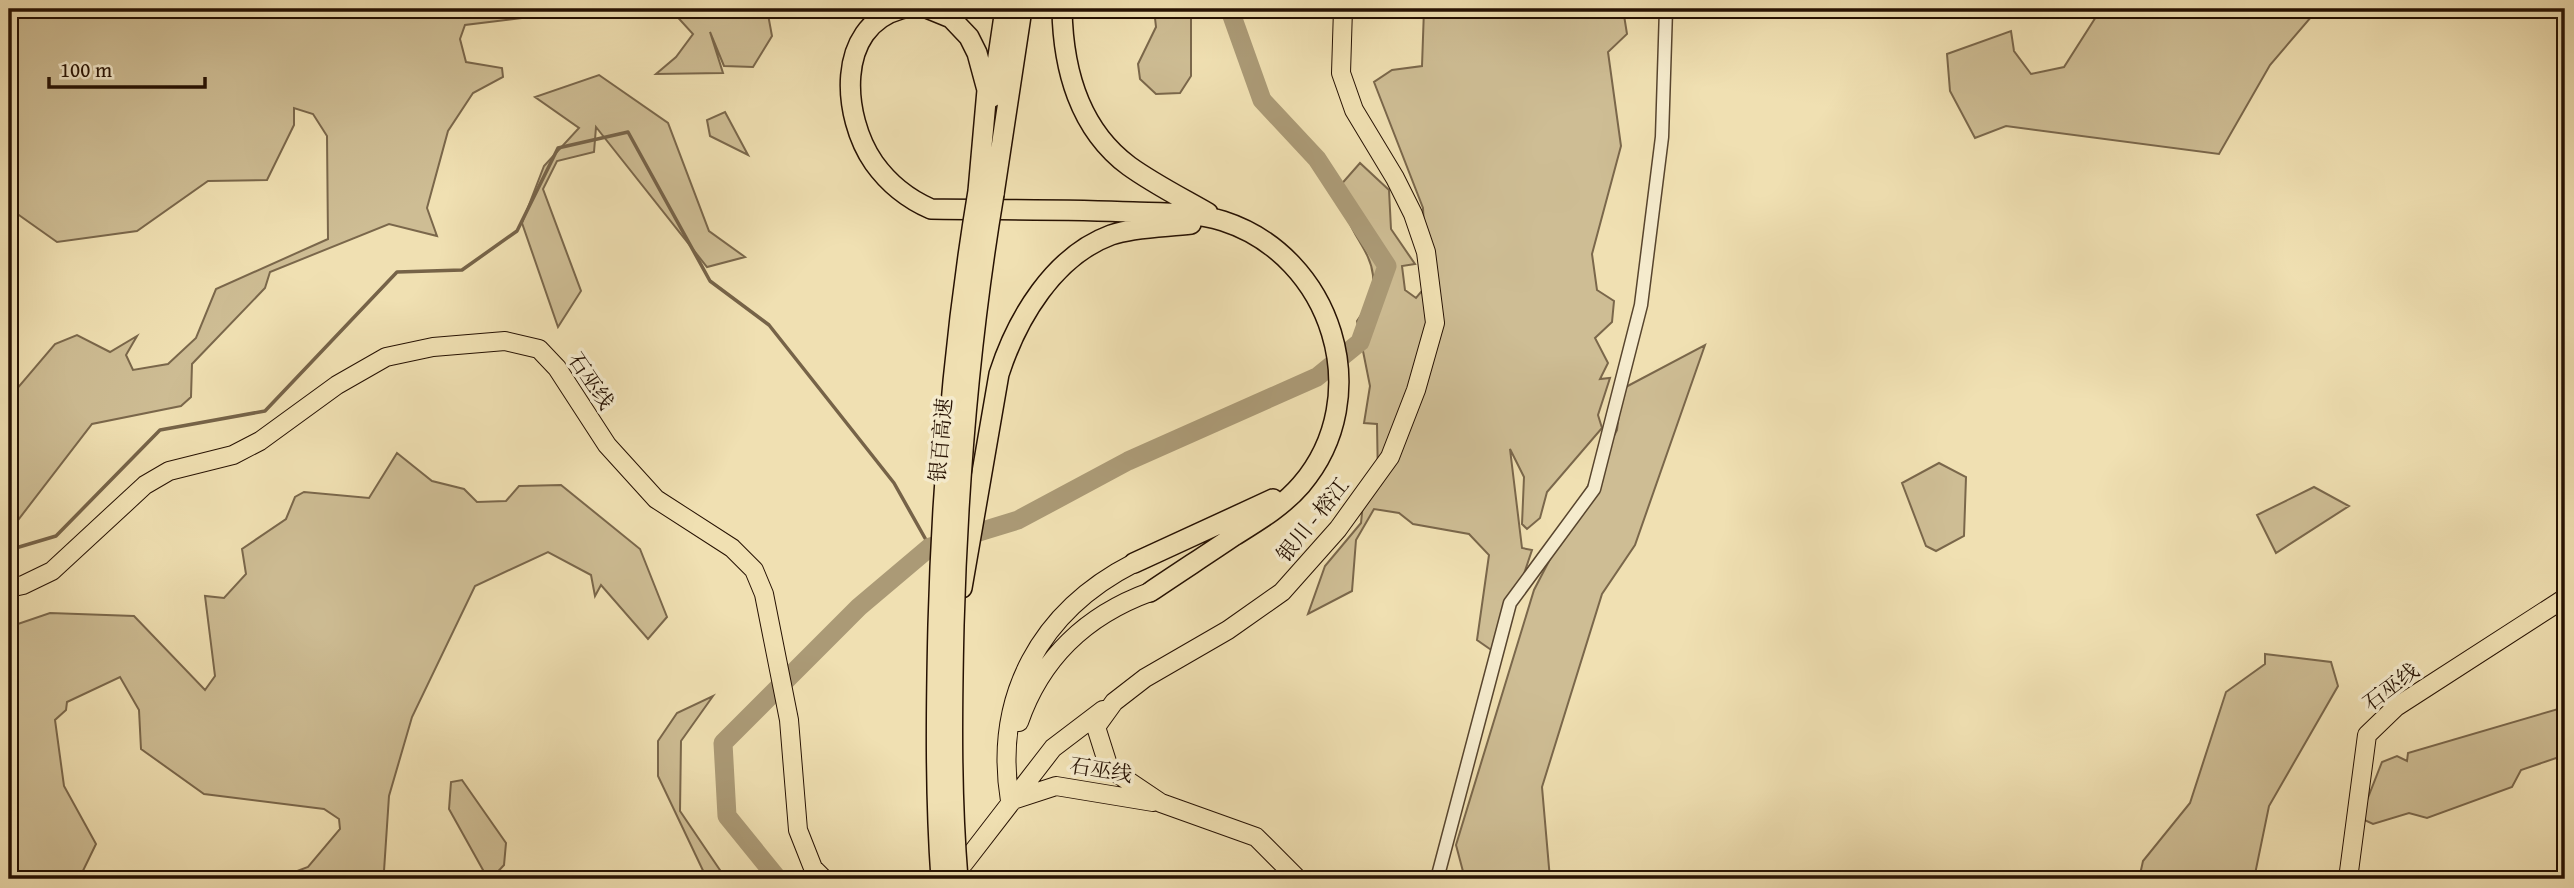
<svg xmlns="http://www.w3.org/2000/svg" width="2574" height="888" font-family="'Gentium Book Plus','Noto Serif SC',serif">
<style>
.green{fill:#cebd94;stroke:#7a674b;stroke-width:2}
.lines{fill:none;stroke-linecap:round;stroke-linejoin:round}
.stream{stroke:#766348;stroke-width:3.5}
.river{stroke:#ab9a76;stroke-width:19}
.tertiary-casing{stroke:#58452e;stroke-width:15}
.trunk-casing{stroke:#261102;stroke-width:20}
.motorway-casing{stroke:#261102;stroke-width:22}
.tertiary{stroke:#f5ebcd;stroke-width:12}
.trunk{stroke:#f0e0b2;stroke-width:18}
.motorway{stroke:#f0e0b2;stroke-width:19}
.motorway-bridge-casing{stroke:#261102;stroke-width:22;stroke-linecap:butt}
.motorway-bridge{stroke:#f0e0b2;stroke-width:19}
.labels{text-anchor:middle;stroke-width:7;stroke-linejoin:round;paint-order:stroke}
.street-label{font-size:21px;fill:#261102;stroke:#f5ebcd}
</style>
<rect width="100%" height="100%" fill="#f0e0b2"/>
<filter id="stains"><feTurbulence type="fractalNoise" baseFrequency=".00286" numOctaves="4"/><feColorMatrix values="0 0 0 0 .2 0 0 0 0 .09 0 0 0 0 .02 0 0 0 .5 -.17"/></filter>
<radialGradient id="worn" r=".72"><stop offset=".6" stop-color="#630" stop-opacity="0"/><stop offset="1" stop-color="#630" stop-opacity=".3"/></radialGradient>
<!-- green -->
<path class="green" d="M9,9H594L465,25L460,39L466,62L502,68L503,77L473,93L448,131L427,208L437,236L389,224L270,272L265,288L192,364L191,397L181,406L92,424L15,524L9,525V398L55,344L77,335L110,352L137,336L126,355L133,370L168,364L196,338L216,289L328,239L327,136L313,114L294,108V125L267,180L208,181L137,231L57,242L9,208Z
M651,9H767L772,36L753,67L724,66L710,32L723,73L656,74L676,57L693,34L672,11Z
M1154,9H1191V76L1180,93L1156,94L1140,79L1138,64L1156,27Z
M1424,9H1623L1627,34L1608,52L1621,146L1592,254L1597,290L1614,301L1612,322L1595,338L1608,363L1600,379L1610,378L1598,415L1602,428L1547,492L1540,518L1527,529L1522,524L1524,477L1510,449L1522,548L1532,550L1497,654L1477,640L1489,555L1469,534L1413,524L1399,513L1374,509L1356,540L1352,591L1308,614L1325,566L1361,523L1363,503L1378,483L1377,424L1364,423L1370,386L1357,321C1402,258 1338,242 1345,192L1338,188L1360,163L1389,190L1391,229L1415,264L1402,266L1405,290L1416,298L1427,285L1423,208L1374,82L1392,70L1422,66Z
M2101,9H2318L2270,65L2219,154L2006,126L1975,138L1950,91L1947,54L2011,31L2014,51L2031,74L2064,67Z
M599,75L668,123L709,231L745,257L707,267L596,127L594,152L557,161L543,189L581,291L558,327L522,223L544,166L579,128L535,97Z
M725,112L748,155L710,136L707,120Z
M1705,345L1635,545L1602,594L1542,787L1550,879H1465L1456,845L1534,590L1617,430L1622,389Z
M397,453L432,481L464,489L477,502L506,501L519,486L561,485L640,549L667,617L648,639L601,585L595,596L591,575L548,552L475,586L412,717L389,796L384,871L379,879H276L308,867L340,829L339,819L324,809L204,794L141,749L139,710L120,677L67,702L66,710L55,720L64,786L96,844L79,879H9V627L50,613L134,616L205,690L215,676L205,596L224,598L246,574L242,549L286,519L295,497L304,492L369,498Z
M1939,463L1966,477L1964,536L1936,551L1926,546L1902,483Z
M2314,487L2349,506L2276,553L2257,515Z
M2265,654L2331,662L2338,686L2269,806L2254,879H2139L2143,861L2190,803L2226,692L2265,664Z
M713,696L681,741L680,811L726,879H707L658,776V741L677,713Z
M2565,707V755L2521,770L2512,787L2427,818L2409,813L2373,824L2360,818L2382,762L2397,756L2407,761L2408,753Z
M462,780L506,843L504,865L491,879H488L449,809L451,782Z"/>
<g class="lines">
<!-- stream -->
<path class="stream" d="M9,550L56,536L160,430L265,411L397,272L462,270L517,231L558,148L628,132L710,281L769,325L894,483L930,547"/>
<!-- river -->
<path class="river" d="M778,879L727,816L723,743L859,607L930,547L1018,520L1128,461L1317,377L1360,342L1387,266L1317,159L1262,100L1232,16L1233,9"/>
<!-- tertiary casing -->
<g class="tertiary-casing">
<path id="tertiary" d="M1437,879L1510,603L1594,489L1641,305L1662,137L1666,9"/>
</g>
<!-- trunk casing -->
<g class="trunk-casing">
<path id="trunk" d="M9,588L23,585L52,571L145,485L169,471L233,455L260,441L337,385L386,357L433,347L505,341L539,349L557,368L607,445L656,499L732,548L754,570L764,594L789,720L798,830L813,868L824,879
M1019,722C1041,658 1087,615 1150,592
M1010,801C993,697 1040,611 1134,563
M1010,801L1056,786L1153,802
M951,877L965,862L1053,748L1103,710
M1298,879L1256,837L1161,803L1109,768L1096,727L1114,702L1145,678L1228,630L1282,592L1338,529L1390,457L1416,390L1435,323L1426,252L1413,214L1395,178L1354,110L1341,73L1343,9
M2348,879L2367,735L2396,707L2565,598"/>
</g>
<!-- motorway casing -->
<g class="motorway-casing">
<path id="motorway" d="M901,9C835,27 842,117 874,163C889,184 908,199 931,209C999,210 1066,209 1133,212C1163,213 1194,212 1223,221C1332,256 1377,396 1301,485C1282,507 1258,521 1234,536C1206,555 1178,573 1150,592
M929,9L951,18L969,37L977,53L987,90L978,191
M1062,9C1063,68 1079,129 1129,166C1154,184 1182,198 1208,213
M992,97L1005,9
M994,194L1022,9
M1134,563L1273,499
M962,588L999,374C1017,318 1054,256 1111,235C1133,227 1167,227 1191,224"/>
</g>
<!-- tertiary -->
<use href="#tertiary" class="tertiary"/>
<!-- trunk -->
<use href="#trunk" class="trunk"/>
<!-- motorway -->
<use href="#motorway" class="motorway"/>
<!-- motorway-bridge casing -->
<g class="motorway-bridge-casing">
<path id="motorway-bridge" d="M941,879C935,794 936,710 938,625C942,479 954,335 978,191
M958,879C951,794 952,711 954,625C958,480 970,337 994,194"/>
</g>
<!-- motorway-bridge -->
<use href="#motorway-bridge" class="motorway-bridge"/>
</g>
<g class="labels">
<!-- street labels -->
<g class="street-label">
<text transform="translate(591 381) rotate(56)" y="7">石巫线</text>
<text transform="translate(941 440) rotate(-85)" y="7">银百高速</text>
<text transform="translate(1313 520) rotate(-51)" y="7">银川 - 榕江</text>
<text transform="translate(2391 687) rotate(-37)" y="7">石巫线</text>
<text transform="translate(1101 770) rotate(9)" y="7">石巫线</text>
</g>
</g>
<!-- margin -->
<rect width="2574" height="888" fill="none" stroke="#f0e0b2" stroke-width="35"/>
<rect x="10" y="10" width="2553" height="867" fill="none" stroke="#261102" stroke-width="3.5"/>
<rect x="18" y="18" width="2539" height="853" fill="none" stroke="#261102" stroke-width="2"/>
<!-- scale -->
<path d="M49 77v10h156v-10" fill="none" stroke="#261102" stroke-width="3.5"/>
<text x="60" y="77" font-size="21" fill="#261102" stroke="#f5ebcd" stroke-width="5" paint-order="stroke">100 m</text>
<rect width="100%" height="100%" filter="url(#stains)"/>
<rect width="100%" height="100%" fill="url(#worn)"/>
</svg>
